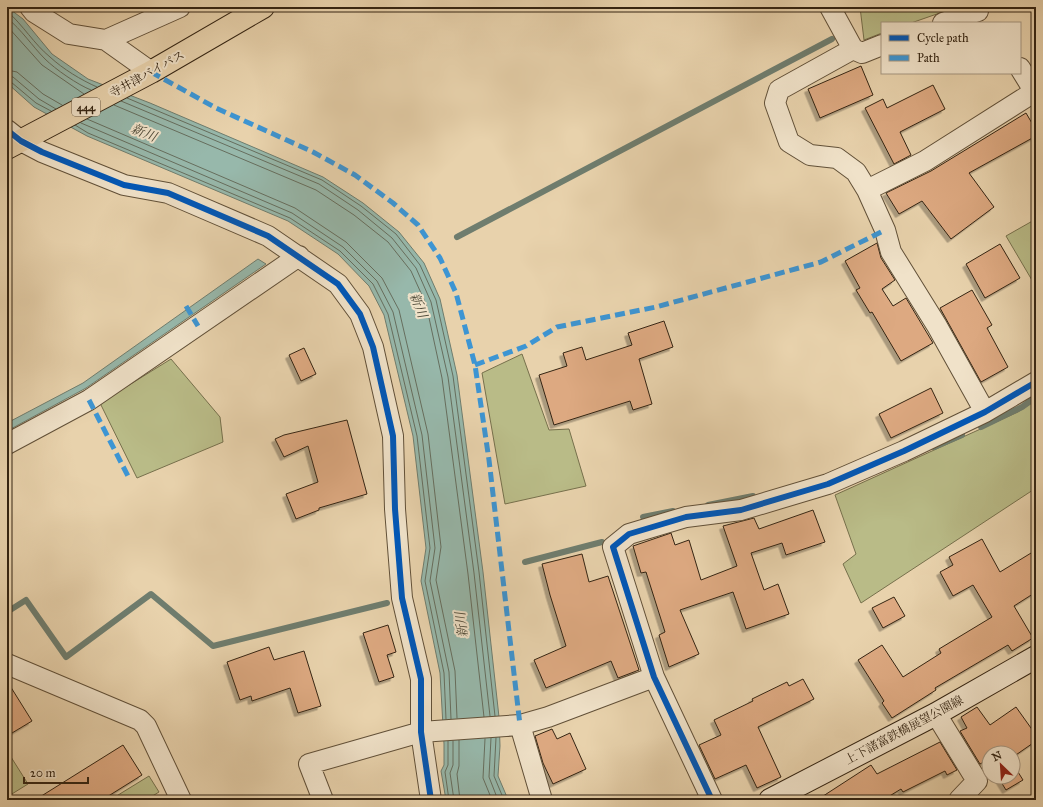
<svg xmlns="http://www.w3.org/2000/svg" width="1043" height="807" font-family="'IM FELL Great Primer','Noto Serif JP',serif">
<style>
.green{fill:#b9bb87;stroke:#76704c}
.water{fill:#97b8ab;stroke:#6f7d6e}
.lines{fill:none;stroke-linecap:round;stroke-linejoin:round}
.shore{stroke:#666e5e;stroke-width:1}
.stream{stroke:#6f7d6e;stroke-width:6}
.building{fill:#dda981;stroke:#342412;filter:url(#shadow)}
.street-casing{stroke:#615038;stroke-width:22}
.secondary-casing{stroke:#342412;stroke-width:24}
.highway-casing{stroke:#342412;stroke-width:24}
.street{stroke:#f0e2c9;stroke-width:20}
.secondary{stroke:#f0e2c9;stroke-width:22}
.highway{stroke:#e8d2ac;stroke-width:22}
.quiet{stroke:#3d95d3;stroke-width:5;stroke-dasharray:10 5;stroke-linecap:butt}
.cycleway-casing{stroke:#f0e2c9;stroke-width:8}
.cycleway{stroke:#0057b8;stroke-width:6}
.labels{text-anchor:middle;stroke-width:4;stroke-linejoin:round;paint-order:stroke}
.shield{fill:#f0e2c9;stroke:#6c5d49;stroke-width:1}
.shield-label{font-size:11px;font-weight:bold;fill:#342412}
.street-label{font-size:12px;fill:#342412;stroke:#f0e2c9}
.water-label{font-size:13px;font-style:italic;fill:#4d4938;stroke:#f0e2c9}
</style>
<defs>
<filter id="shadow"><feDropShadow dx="-3.5" dy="3.5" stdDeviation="0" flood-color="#0004"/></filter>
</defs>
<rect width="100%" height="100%" fill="#e8d2ac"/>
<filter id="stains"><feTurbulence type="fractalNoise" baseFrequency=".005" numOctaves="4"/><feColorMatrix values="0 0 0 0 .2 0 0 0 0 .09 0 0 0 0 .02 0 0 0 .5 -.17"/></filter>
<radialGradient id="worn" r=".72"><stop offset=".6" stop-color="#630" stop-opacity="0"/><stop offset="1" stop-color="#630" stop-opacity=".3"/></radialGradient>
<!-- green -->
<path class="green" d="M860,7H957L911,23H882V33L864,40Z
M1036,219V287L1006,236Z
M522,354L549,430L569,429L586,486L505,504L482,373Z
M171,359L220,417L223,442L137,478L100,403Z
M1036,400V488L861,603L843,564L856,554L835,495L1018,412Z
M11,757L28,784L7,797V760Z
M149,776L159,792L146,800H110Z"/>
<!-- water -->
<path class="water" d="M7,7L23,19L52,54L88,79L150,103L323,177L363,203L399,232L424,263L440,299L457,375L483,572L499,717L500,746L498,776L507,797L510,800H446L441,771L444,765V744L440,673L421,581L426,548L413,436L384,315L369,286L338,254L288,221L87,136L34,107L7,83Z
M258,259L266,264L86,388L7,431V423L83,383Z"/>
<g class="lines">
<!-- shore -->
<path class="shore" d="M7,11C23,25 34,44 50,57C63,69 81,80 97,87
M7,18C22,30 32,46 45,59C55,69 78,85 91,90
M7,26L42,65L84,94
M7,70L17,72L43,94L62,105
M7,76L13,77L39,99L56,109
M7,81L11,82L36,103L51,111
M127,98L322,180L361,206L396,234L420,265L436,300L453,376L479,572L495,716
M121,101L319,184L358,210L392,238L416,268L431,302L448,377L474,573L490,716
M114,105L316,190L354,215L388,242L411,271L426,304L442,378L468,574L484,717
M87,119L295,208L346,242L382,278L399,310L428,434L441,547L436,580L455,671L457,718
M81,123L292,213L343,247L377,281L393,312L422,435L435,548L430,581L449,672L451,719
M75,125L88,133L290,218L340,251L373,284L388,314L417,436L430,548L425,581L444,673L446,719
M491,738L489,777L498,800
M496,738L494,776L504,800
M485,739L483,778L492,800
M459,740V766L457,774L460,800
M448,741V765L445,772L449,800
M453,741V765L450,773L454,800"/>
<!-- stream -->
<path class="stream" d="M457,237L832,39
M981,427L1022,407L1036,397
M934,447L962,435
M708,505L753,496
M643,517L673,511
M525,562L602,542
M7,612L26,600L66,657L151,594L213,646L387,603"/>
</g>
<!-- building -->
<path class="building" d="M861,66L873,95L820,118L808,89Z
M933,85L945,109L900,132L911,155L894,164L865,108L883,99L887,108Z
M1026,113L1036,130V136L969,173L994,207L951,239L922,201L899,214L886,193L931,171Z
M877,243L881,258L895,280L882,289L893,306L906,298L933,343L901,361L872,312L870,313L856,290L860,288L845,261Z
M1000,244L1020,278L985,298L966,264Z
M972,290L992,325L987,328L1008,367L981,382L940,308Z
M664,321L673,347L639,359L652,404L633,410L630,401L554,425L539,375L567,366L563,353L582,347L586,360L632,345L628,333Z
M304,348L316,374L301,381L289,355Z
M931,388L943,413L891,438L879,414Z
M347,420L367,494L319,508V510L296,519L286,494L318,482L308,446L284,457L275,439L284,435Z
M813,510L825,542L786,555L782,543L751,553L764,590L778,584L789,614L746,629L733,592L680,610L699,654L669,667L659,635L665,632L646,572L641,573L633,546L671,533L675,545L689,540L701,580L737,566L723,526L754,518L759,529Z
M982,539L1000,572L1036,550V592L1014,606L1033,638L1012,651L1008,645L935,688L936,690L892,718L882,703L884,701L858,660L882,645L903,677L941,653L939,649L992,617L973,585L953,596L940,572L953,565L949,557Z
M582,554L589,582L608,576L639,670L618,678L611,661L546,688L534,660L566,646L550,595L542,564Z
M894,597L905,616L883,628L872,608Z
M388,625L396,652L387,655L394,677L379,682L363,633Z
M269,647L274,660L304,651L321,706L298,713L290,688L252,701L251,696L240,700L227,662Z
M803,679L814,699L758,727L781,777L757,788L746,765L715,779L699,745L721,735L714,720L753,701L752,699L787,682L789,686Z
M7,681L32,721L7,736Z
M977,707L990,725L1016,707L1036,735V741L1013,757V753H989V762L988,760L980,764L960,731L967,728L961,717Z
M552,729L557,739L570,733L586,769L553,784L543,763L535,736Z
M940,742L957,770L947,775L945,771L903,792L901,789L883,800H817L871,765L877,774Z
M123,745L142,775L102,800H35Z
M1013,764L1023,780L1006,790L998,777H1013Z"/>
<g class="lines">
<!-- street casing -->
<g class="street-casing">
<path id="street" d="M30,7L34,12L69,34L106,40L151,72
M830,7L853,49L862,53L882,45
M943,23L978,11
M106,40L180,7
M853,49L779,90L775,103L789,142L810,155L837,158L856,172L867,190L885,230L891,252L937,326L985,412
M1020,68L1036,94
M7,130L21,141L42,152L124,185L168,193L268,236L338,284L360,314L373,347L393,436L395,509L402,598L421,679V732L431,800
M867,190L925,161L1034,92
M7,444L89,400L299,256
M7,664L140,720L146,726L181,800
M936,714L977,781L959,800
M520,725L542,800
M323,800L309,764L421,732L520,725L548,717L654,677
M712,800L654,677L613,547L629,534L686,517L741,510L828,484L904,451L985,412L1036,382"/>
</g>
<!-- secondary casing -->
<g class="secondary-casing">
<path id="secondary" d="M770,800L936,714L1036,657"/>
</g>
<!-- highway casing -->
<g class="highway-casing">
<path id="highway" d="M7,148L151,72L263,7"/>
</g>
<!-- street -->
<use href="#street" class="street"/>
<!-- secondary -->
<use href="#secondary" class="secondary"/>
<!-- highway -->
<use href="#highway" class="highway"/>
<!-- quiet -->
<path class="quiet" d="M151,72L216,108L313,152L355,175L393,203L418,225L440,258L456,293L475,365L489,460L520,725
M186,306L198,326
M475,365L526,346L557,327L656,307L821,262L885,230
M89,400L130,480"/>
<!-- cycleway casing -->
<g class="cycleway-casing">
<path id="cycleway" d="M7,130L21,141L42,152L124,185L168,193L268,236L338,284L360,314L373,347L393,436L395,509L402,598L421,679V732L431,800
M712,800L654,677L613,547L629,534L686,517L741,510L828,484L904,451L985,412L1036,382"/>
</g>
<!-- cycleway -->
<use href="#cycleway" class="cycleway"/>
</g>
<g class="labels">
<!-- shield labels -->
<rect class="shield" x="72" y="98" width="28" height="18" rx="3"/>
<g class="shield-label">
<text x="86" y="111">444</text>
</g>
<!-- street labels -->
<g class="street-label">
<text transform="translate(147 74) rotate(-29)" y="4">寺井津バイパス</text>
<text transform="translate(904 730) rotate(-28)" y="4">上下諸富鉄橋展望公園線</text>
</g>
<!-- water labels -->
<g class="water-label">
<text transform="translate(144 132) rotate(22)" y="5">新川</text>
<text transform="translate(419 305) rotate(68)" y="5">新川</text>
<text transform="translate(461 625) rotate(-97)" y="5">新川</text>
</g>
</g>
<!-- margin -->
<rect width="1043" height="807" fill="none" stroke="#e8d2ac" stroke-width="24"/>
<rect x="8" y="8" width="1027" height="791" fill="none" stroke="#342412" stroke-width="2"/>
<rect x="12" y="12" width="1019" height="783" fill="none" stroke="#342412"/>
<!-- legend -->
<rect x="881" y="22" width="140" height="52" fill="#f0e2c9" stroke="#a59680"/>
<rect x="889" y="35" width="20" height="6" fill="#0057b8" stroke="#a59680"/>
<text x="917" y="42" font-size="12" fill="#342412">Cycle path</text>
<rect x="889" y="55" width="20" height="6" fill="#3d95d3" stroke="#a59680"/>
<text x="917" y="62" font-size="12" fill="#342412">Path</text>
<!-- north arrow -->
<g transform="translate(1001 765) rotate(335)"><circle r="19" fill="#f0e2c9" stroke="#a59680"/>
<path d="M0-3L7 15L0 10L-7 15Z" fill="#8f2418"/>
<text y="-6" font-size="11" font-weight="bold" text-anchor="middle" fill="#342412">N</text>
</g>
<!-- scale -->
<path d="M24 777v6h64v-6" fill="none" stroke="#342412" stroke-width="2"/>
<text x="30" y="777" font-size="12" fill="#342412" stroke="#f0e2c9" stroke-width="3" paint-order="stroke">20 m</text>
<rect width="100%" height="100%" filter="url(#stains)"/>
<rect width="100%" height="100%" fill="url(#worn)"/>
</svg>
